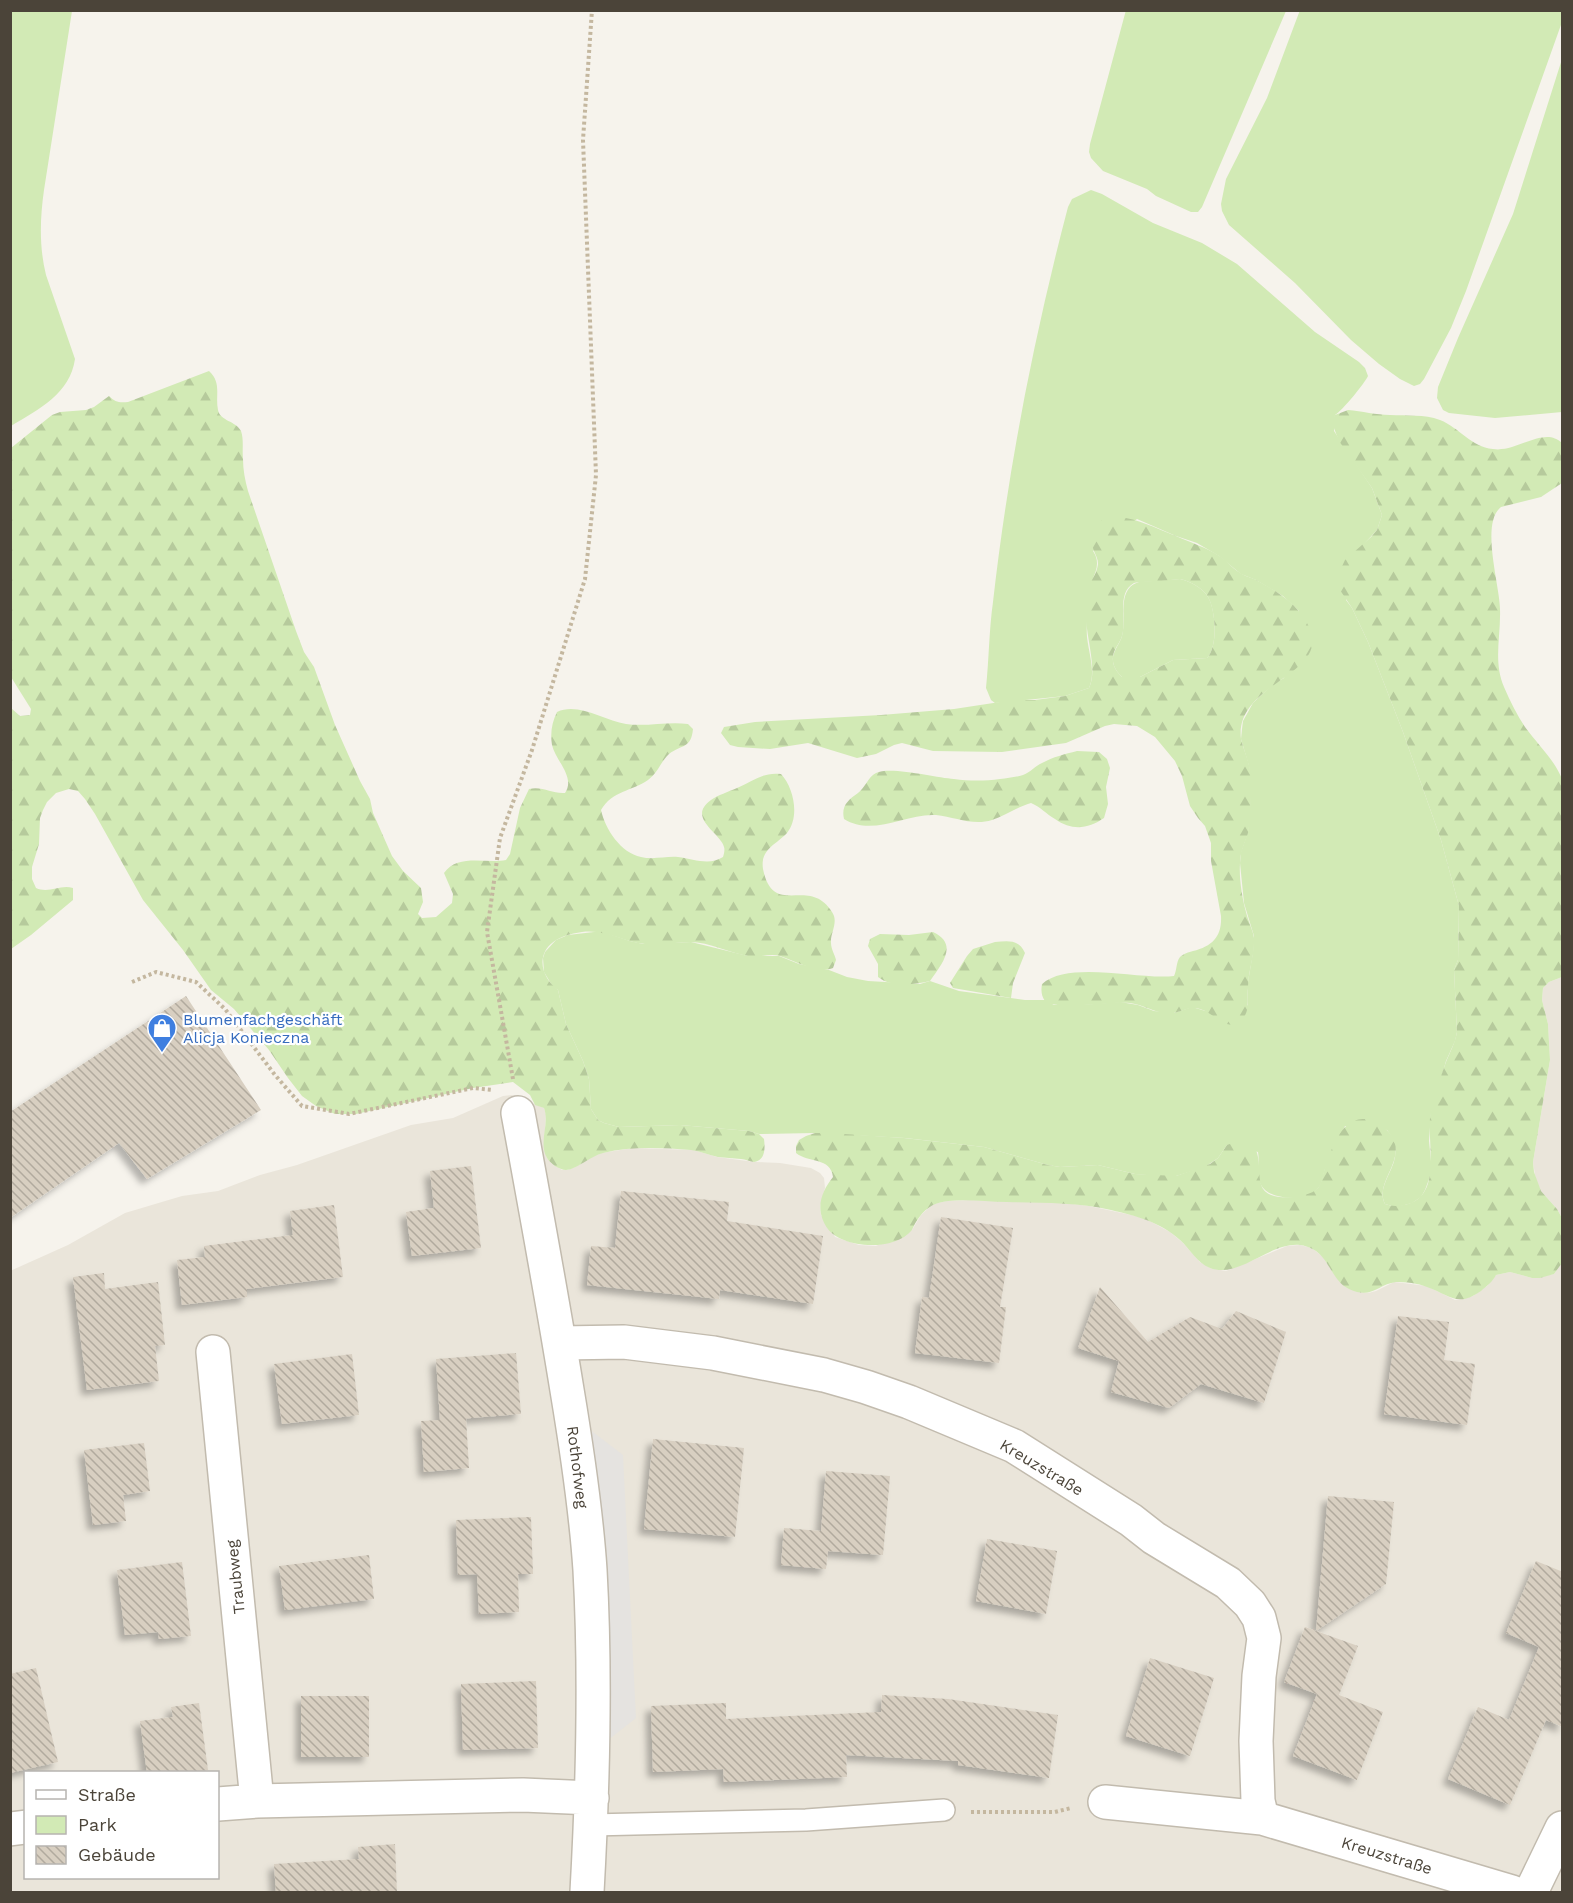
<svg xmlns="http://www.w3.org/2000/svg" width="1573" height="1903" font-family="'Work Sans',sans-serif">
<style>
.residential{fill:#eae5da;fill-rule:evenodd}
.green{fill:#d2eab5}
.forest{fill:url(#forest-firs);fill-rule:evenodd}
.parking{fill:#e5e3e0}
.building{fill:url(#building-back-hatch);filter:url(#shadow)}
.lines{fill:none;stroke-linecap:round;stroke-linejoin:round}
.service-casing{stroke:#c2bbae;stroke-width:24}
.minor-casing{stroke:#c2bbae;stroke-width:36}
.path{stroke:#c4b79f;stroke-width:4;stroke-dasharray:3 3;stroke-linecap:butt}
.service{stroke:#fff;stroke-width:21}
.minor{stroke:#fff;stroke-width:33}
.labels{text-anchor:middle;stroke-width:4.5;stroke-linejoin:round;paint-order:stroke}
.shop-label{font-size:16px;fill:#366cbe;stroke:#fff;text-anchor:start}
.street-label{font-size:16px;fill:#4b4439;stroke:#fff}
</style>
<defs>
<pattern id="forest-firs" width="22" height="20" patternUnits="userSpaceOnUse" patternTransform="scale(1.5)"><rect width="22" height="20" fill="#d2eab5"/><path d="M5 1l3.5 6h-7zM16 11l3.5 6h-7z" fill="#b6ca9c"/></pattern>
<pattern id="building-back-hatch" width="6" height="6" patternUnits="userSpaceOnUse" patternTransform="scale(1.5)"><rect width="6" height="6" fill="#d8cfc1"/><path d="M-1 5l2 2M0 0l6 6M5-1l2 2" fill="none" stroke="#b1aa9e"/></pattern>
<filter id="shadow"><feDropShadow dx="-5.5" dy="5.5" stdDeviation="3" flood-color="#0004"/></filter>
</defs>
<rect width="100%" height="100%" fill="#f6f3ec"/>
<!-- residential -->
<path class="residential" d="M1562,977V1218L1557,1209L1541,1191L1536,1181L1533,1162L1550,1060L1548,1024L1542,1000L1543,988L1549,982Z
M512,1095L544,1108L546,1114L544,1148L547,1158L551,1163L562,1170H568L575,1167L588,1159L601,1153L633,1148L694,1150L717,1157L755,1162L780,1163L811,1168L820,1173L824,1178L825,1188L820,1207L821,1215L835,1237L859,1245L876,1246L912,1230L921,1215L933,1204L947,1201L969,1200L1057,1202L1089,1206L1136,1216L1148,1220L1170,1232L1182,1242L1200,1262L1210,1268L1226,1271L1287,1246L1300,1245L1312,1248L1323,1257L1334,1273L1356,1291L1368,1293L1376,1291L1394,1282L1403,1283L1427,1286L1455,1300L1462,1299L1473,1296L1487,1286L1496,1275L1510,1272L1532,1278L1554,1274L1562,1263V1892H11L10,1271L68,1245L125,1213L182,1196L218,1191L260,1175L297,1165L411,1125L453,1118L503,1096ZM26,1772H218V1878H26Z"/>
<!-- green -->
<path class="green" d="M11,10L72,11L44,190C40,218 39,247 46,275L75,359C70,394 39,409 11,426Z
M1126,10L1286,11L1202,207L1198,212H1191L1156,196L1147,189L1103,171L1091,158L1089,152L1090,144Z
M1300,10L1562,11V22L1466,291L1451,328L1424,379L1420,384L1414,386L1400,379L1379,364L1351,340L1295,283L1229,225L1222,211L1221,204L1226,179L1267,98Z
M1562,59V412L1495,418L1449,413L1443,410L1437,398L1438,387L1458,338L1513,214Z
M1091,190L1102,194L1153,223L1202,243L1237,264L1315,332L1359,362L1365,368L1368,376C1365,383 1342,411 1335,415L1334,431L1372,488L1382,515L1377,530L1362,546L1346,600L1352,608L1368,642L1403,732L1441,840L1459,906L1458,960L1454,970L1457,1032L1455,1041L1446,1061L1431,1113L1429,1141L1432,1171L1425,1190L1421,1197L1412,1203L1401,1206H1392L1385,1204C1373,1180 1412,1161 1387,1130L1345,1126C1338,1141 1331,1154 1325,1169C1323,1174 1323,1182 1319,1187C1309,1202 1269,1201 1261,1185C1256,1176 1260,1162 1258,1152L1227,1145L1218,1158L1205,1167L1176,1176H1158L1135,1174L1098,1165L1060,1167L1048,1165L984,1147L905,1138L815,1133L759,1134L749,1131L680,1125L619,1127L604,1123L598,1120L591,1109L589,1079L583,1061L566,1024L558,990L553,987L544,972L543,958L545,952L556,940L568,935L594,932H603L630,941L643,944L691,942L748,956H779L799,964L829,970L847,977L868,981L920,984L930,981L959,991L1025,1000H1045L1054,1005H1081L1120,1002L1138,1005L1154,1011L1174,1013L1192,1007L1209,1012L1223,1021L1248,1005V982L1253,952L1254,936L1244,903L1240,863L1241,852L1248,832L1251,795L1249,766L1241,739L1242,729L1243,721L1253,703L1272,685L1284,678L1299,611L1283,596L1256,580L1241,574L1219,556L1197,543L1176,536L1137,519L1093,551C1104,567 1089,579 1089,595C1088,609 1086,624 1087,637C1089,655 1096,672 1089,688L1065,696L995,703L991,700L986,688C989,660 989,630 993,602C1008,469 1034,336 1068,207L1072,199Z
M1180,579C1190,581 1203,588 1208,597C1216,610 1218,647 1207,658L1173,660L1140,677H1122C1117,672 1112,666 1113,657C1114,650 1120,643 1122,636C1127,618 1116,589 1139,582Z"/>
<!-- forest -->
<path class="forest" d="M209,371C222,383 215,395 218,410C220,421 236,421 241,431C244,439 242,451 243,459C243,470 245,480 248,491L296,631L304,652L314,667L335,725L360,781L370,799L373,813L392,856L403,871L421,888L423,902L418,914L422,918L436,917L452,903L453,894L444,873C458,853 486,864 506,860L510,854L520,808L529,789C543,786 552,794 565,793C576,777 555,760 552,745C550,733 552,722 557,712C579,702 604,721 626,724C647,727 668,721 688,724L693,729C691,749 682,744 669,754C661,761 658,773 648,780C632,791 612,791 601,810C605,829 621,853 641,857C653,860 666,856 678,857C694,859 709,866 723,857C724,854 725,850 724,847C721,833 686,818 711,800C718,795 728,792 737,788C754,781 762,772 781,774C794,788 800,817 787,833C776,845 760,849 763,869C773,919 809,875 832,912C839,922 830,933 831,943C831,949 835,955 836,960L833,968C817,974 795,961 780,956C770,953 759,958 748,956C729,953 710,942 690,942C675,942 660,946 645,944C623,942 605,929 582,932C567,934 550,939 544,954C539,967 547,982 558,990L566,1024L583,1061L589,1079L591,1109L598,1120L604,1123L619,1127L680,1125L749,1131L759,1134L764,1139C765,1147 766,1160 754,1162C751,1162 745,1159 741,1159C733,1158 725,1158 718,1157C709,1155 700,1151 691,1150C662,1148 632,1146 603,1153C591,1156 575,1170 566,1170C559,1170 550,1163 547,1158C538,1142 550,1124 544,1108L535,1105L530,1095L513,1082L473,1088L356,1114H335L316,1106L302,1096L288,1078L269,1050L234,1009L211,990L183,950L143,900L95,814L85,799L78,791L69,789L56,793L47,802L43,810L40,818L39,844L32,867V879L36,888C49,894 60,884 73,888V900L31,935L11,949V708L20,716L30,715L31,709L11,677V448L52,415L60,412L86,410L94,407L109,396C115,402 119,403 128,402Z
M1348,410C1362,411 1376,415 1390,415C1407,416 1424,414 1440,420C1460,428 1471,447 1493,449C1517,453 1544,425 1562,443V483L1541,497L1501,507C1480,523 1500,586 1500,609C1501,636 1493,662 1504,687C1510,701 1517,715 1525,727C1538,745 1554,759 1562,779V977L1549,982L1543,988L1542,1000L1548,1024L1550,1060L1533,1162L1534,1172L1541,1191L1557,1209L1562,1218V1263L1554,1274L1540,1278H1532L1510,1272L1496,1275C1493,1281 1487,1286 1481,1291C1457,1308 1450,1295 1427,1287C1418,1283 1405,1282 1396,1282C1378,1284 1372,1300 1349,1289C1328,1279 1330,1249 1300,1245C1269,1242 1239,1279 1210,1268C1197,1263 1190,1249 1180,1240C1160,1222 1137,1216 1111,1210C1076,1202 1042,1203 1007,1202C987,1202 968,1199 948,1201C932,1203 924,1209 916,1222C914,1225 913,1228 912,1230C897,1248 863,1248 844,1240C832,1236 824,1227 821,1214C818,1200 825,1187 833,1177C831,1157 808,1163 796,1153V1146L799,1140L806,1136L815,1133H830L904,1138L984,1147L1048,1165L1060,1167L1098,1165L1135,1174L1176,1176L1210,1164L1218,1158L1227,1145L1246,1138C1271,1155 1247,1189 1274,1196C1285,1199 1310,1197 1318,1188C1322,1183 1322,1177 1324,1171C1331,1150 1343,1110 1372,1121C1380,1124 1389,1130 1393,1138C1405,1162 1374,1183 1385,1204C1393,1207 1400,1206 1408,1204C1444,1193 1425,1139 1431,1111C1435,1095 1440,1078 1446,1062C1450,1052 1455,1043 1457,1032L1454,970L1458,960L1459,906L1441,840L1403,732L1368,642L1352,608L1338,587L1336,579L1345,560L1371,537L1377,530L1382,515L1372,488L1339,441L1332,423L1335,415Z
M1116,516C1141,520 1153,527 1176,536C1191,543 1206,547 1221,557C1228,562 1234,570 1242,574C1247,577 1253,578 1258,581C1280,593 1300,606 1310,629C1329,676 1234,683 1241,739C1243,748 1247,756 1249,765C1251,775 1252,787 1251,797C1251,808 1250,822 1248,833C1245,843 1240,852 1240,863C1239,879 1242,897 1246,912C1248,921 1253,930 1254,938C1255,955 1248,971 1248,988C1247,997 1250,1011 1243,1018C1241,1021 1236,1025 1232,1025C1220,1024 1211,1012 1200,1009C1190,1006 1183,1011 1174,1013C1157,1015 1145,1005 1130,1003C1111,1001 1057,1011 1045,1001C1041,996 1041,989 1042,984C1069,960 1139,980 1174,976C1177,970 1176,962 1180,957C1183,954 1189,952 1193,951C1213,946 1222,936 1221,916L1211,861V843L1205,826L1198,818L1190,806L1182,776L1175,761L1155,737L1137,726L1114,724L1105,726L1066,743L1002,752L933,751L902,743L894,745L876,754L857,758L808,743L770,749L738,747L730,745L721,733L724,727L755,722L881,715L954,709L1013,700H1035L1065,696L1089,688C1099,668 1083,630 1086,605C1086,599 1087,592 1089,586C1092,579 1097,573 1098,564C1098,559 1096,556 1094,551C1086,531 1097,518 1116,516ZM1180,579C1190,581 1203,588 1208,597C1216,611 1218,647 1207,658L1173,660L1140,677H1122C1117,672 1112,666 1113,657C1113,650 1120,643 1122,636C1127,620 1116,593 1134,583C1137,582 1140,582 1143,582C1156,582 1167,580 1180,579Z
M1077,751L1099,752L1107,759L1110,768L1106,787L1108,804L1104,818C1088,829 1072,831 1055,819C1046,814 1041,807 1031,803C1017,807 1005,816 992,820C973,826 955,817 936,815C906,813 873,837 844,819C841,806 848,800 858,793C865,788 868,777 876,773C891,766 936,778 954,779C969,781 985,781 1000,779C1008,778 1016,777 1023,775C1031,772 1035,766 1042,763C1053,757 1065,754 1077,751Z
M933,932C959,944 942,964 930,981C915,985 890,987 878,977V964L868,946L870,939L880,934L909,935Z
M995,942C1008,941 1019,939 1025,953L1013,983L1011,998L953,988L950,983L967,956L973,949Z"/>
<!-- parking -->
<path class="parking" d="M589,1429L623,1455L636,1718L603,1744Z"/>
<!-- building -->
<path class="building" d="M186,996L261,1110L147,1179L119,1143L10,1218V1112Z
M471,1166L481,1248L412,1256L406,1212L434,1208L430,1171Z
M621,1191L729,1202L727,1221L823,1236L813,1304L720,1290L719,1299L587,1285L591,1246L615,1248Z
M334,1205L343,1277L247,1289V1297L182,1305L177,1260L205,1257L204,1246L293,1235L290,1211Z
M941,1217L1013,1228L1000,1307H1006L999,1363L915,1353L922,1297L929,1298Z
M104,1273L105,1289L158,1282L165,1345L155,1346L159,1381L87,1390L73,1277Z
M1100,1287L1148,1342L1190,1317L1222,1329L1236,1311L1286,1332L1264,1403L1201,1384L1169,1408L1111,1392L1119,1361L1078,1348Z
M1398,1316L1449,1322L1444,1360L1475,1364L1467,1425L1384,1414Z
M516,1353L521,1414L459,1419L466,1418L469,1468L424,1472L421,1421L440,1420L436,1359Z
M352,1354L359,1415L282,1424L274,1364Z
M653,1439L744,1448L735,1537L644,1529Z
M144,1443L150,1491L123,1495L126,1521L93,1525L84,1450Z
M826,1471L890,1476L883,1555L828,1551L826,1569L781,1565L784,1528L821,1531Z
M1328,1496L1394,1502L1386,1584L1316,1631L1358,1646L1339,1695L1383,1712L1357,1780L1293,1756L1317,1694L1284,1682L1305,1627L1316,1631Z
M531,1517L533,1574H518L519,1612L479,1614L477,1574L458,1575L456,1520Z
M987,1539L1057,1551L1046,1614L976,1601Z
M369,1555L374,1599L285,1610L279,1566Z
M1536,1561L1563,1572V1727L1546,1720L1510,1805L1448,1779L1478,1707L1509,1720L1539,1647L1506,1633Z
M182,1562L191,1636L159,1639L158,1632L125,1635L117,1570Z
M1150,1658L1214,1678L1190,1756L1126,1736Z
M36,1668L58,1762L10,1773V1674Z
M536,1681L538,1748L463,1750L461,1684Z
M882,1695L948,1699L1058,1715L1049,1778L958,1765V1761L846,1755L847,1777L724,1782L723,1769L653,1772L651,1706L726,1703V1719L881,1712Z
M301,1696H369V1757H301Z
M199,1703L208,1770L188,1773H147L140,1721L173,1717L171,1707Z
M395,1844L397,1893H276L274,1864L359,1859L358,1847Z"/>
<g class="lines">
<!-- service casing -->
<g class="service-casing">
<path id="service" d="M591,1825L806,1820L944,1810"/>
</g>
<!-- minor casing -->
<g class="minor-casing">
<path id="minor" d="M518,1113C535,1205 552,1297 567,1390C577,1450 586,1510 590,1570C596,1678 593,1785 587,1892
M560,1343L624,1342L713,1353L824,1375L866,1387L909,1402L1014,1446L1131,1520L1154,1538L1228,1583L1250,1604L1259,1618L1264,1638L1259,1676L1256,1741L1258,1801L1262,1818L1512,1892
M213,1352L257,1801
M1105,1802L1262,1818
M218,1804L257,1801L523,1795L592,1798
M10,1829L26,1827
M1531,1892L1562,1828"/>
</g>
<!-- path -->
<path class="path" d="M132,982L156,972L196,982L225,1009L275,1075L302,1106L349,1114L473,1088L493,1090
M513,1079L487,932L500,838L532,750L585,579L596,475L583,140L592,10
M971,1812H1055L1071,1808"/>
<!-- service -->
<use href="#service" class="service"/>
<!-- minor -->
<use href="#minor" class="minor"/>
</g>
<!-- icons -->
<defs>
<g id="shop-pin" transform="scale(1.5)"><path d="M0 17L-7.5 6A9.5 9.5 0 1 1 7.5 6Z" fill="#3f7fe0" stroke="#fff"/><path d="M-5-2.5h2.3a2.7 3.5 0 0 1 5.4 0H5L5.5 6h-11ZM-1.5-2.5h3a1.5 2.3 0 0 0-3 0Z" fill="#fff"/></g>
</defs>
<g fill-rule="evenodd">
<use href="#shop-pin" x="162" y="1028"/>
</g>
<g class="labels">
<!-- shop labels -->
<g class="shop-label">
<text x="183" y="1025">Blumenfachgeschäft<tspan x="183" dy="18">Alicja Konieczna</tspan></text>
</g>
<!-- street labels -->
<g class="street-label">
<text transform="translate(578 1467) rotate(83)" y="6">Rothofweg</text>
<text transform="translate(1042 1467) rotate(31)" y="6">Kreuzstraße</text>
<text transform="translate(235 1577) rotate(-96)" y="6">Traubweg</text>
<text transform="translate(1387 1855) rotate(17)" y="6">Kreuzstraße</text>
</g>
</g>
<!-- border -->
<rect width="1573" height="1903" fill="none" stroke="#4b4439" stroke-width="24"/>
<!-- legend -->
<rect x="24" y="1771" width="195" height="108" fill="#ffffff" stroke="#b7b4b0" stroke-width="1.5"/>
<rect x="36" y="1790" width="30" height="9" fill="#ffffff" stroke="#b7b4b0" stroke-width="1.5"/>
<text x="78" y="1801" font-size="18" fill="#4b4439">Straße</text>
<rect x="36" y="1816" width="30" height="18" fill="#d2eab5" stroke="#b7b4b0" stroke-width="1.5"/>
<text x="78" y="1831" font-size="18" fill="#4b4439">Park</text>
<rect x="36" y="1846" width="30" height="18" fill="url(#building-back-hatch)" stroke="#b7b4b0" stroke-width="1.5"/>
<text x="78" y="1861" font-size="18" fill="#4b4439">Gebäude</text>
</svg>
